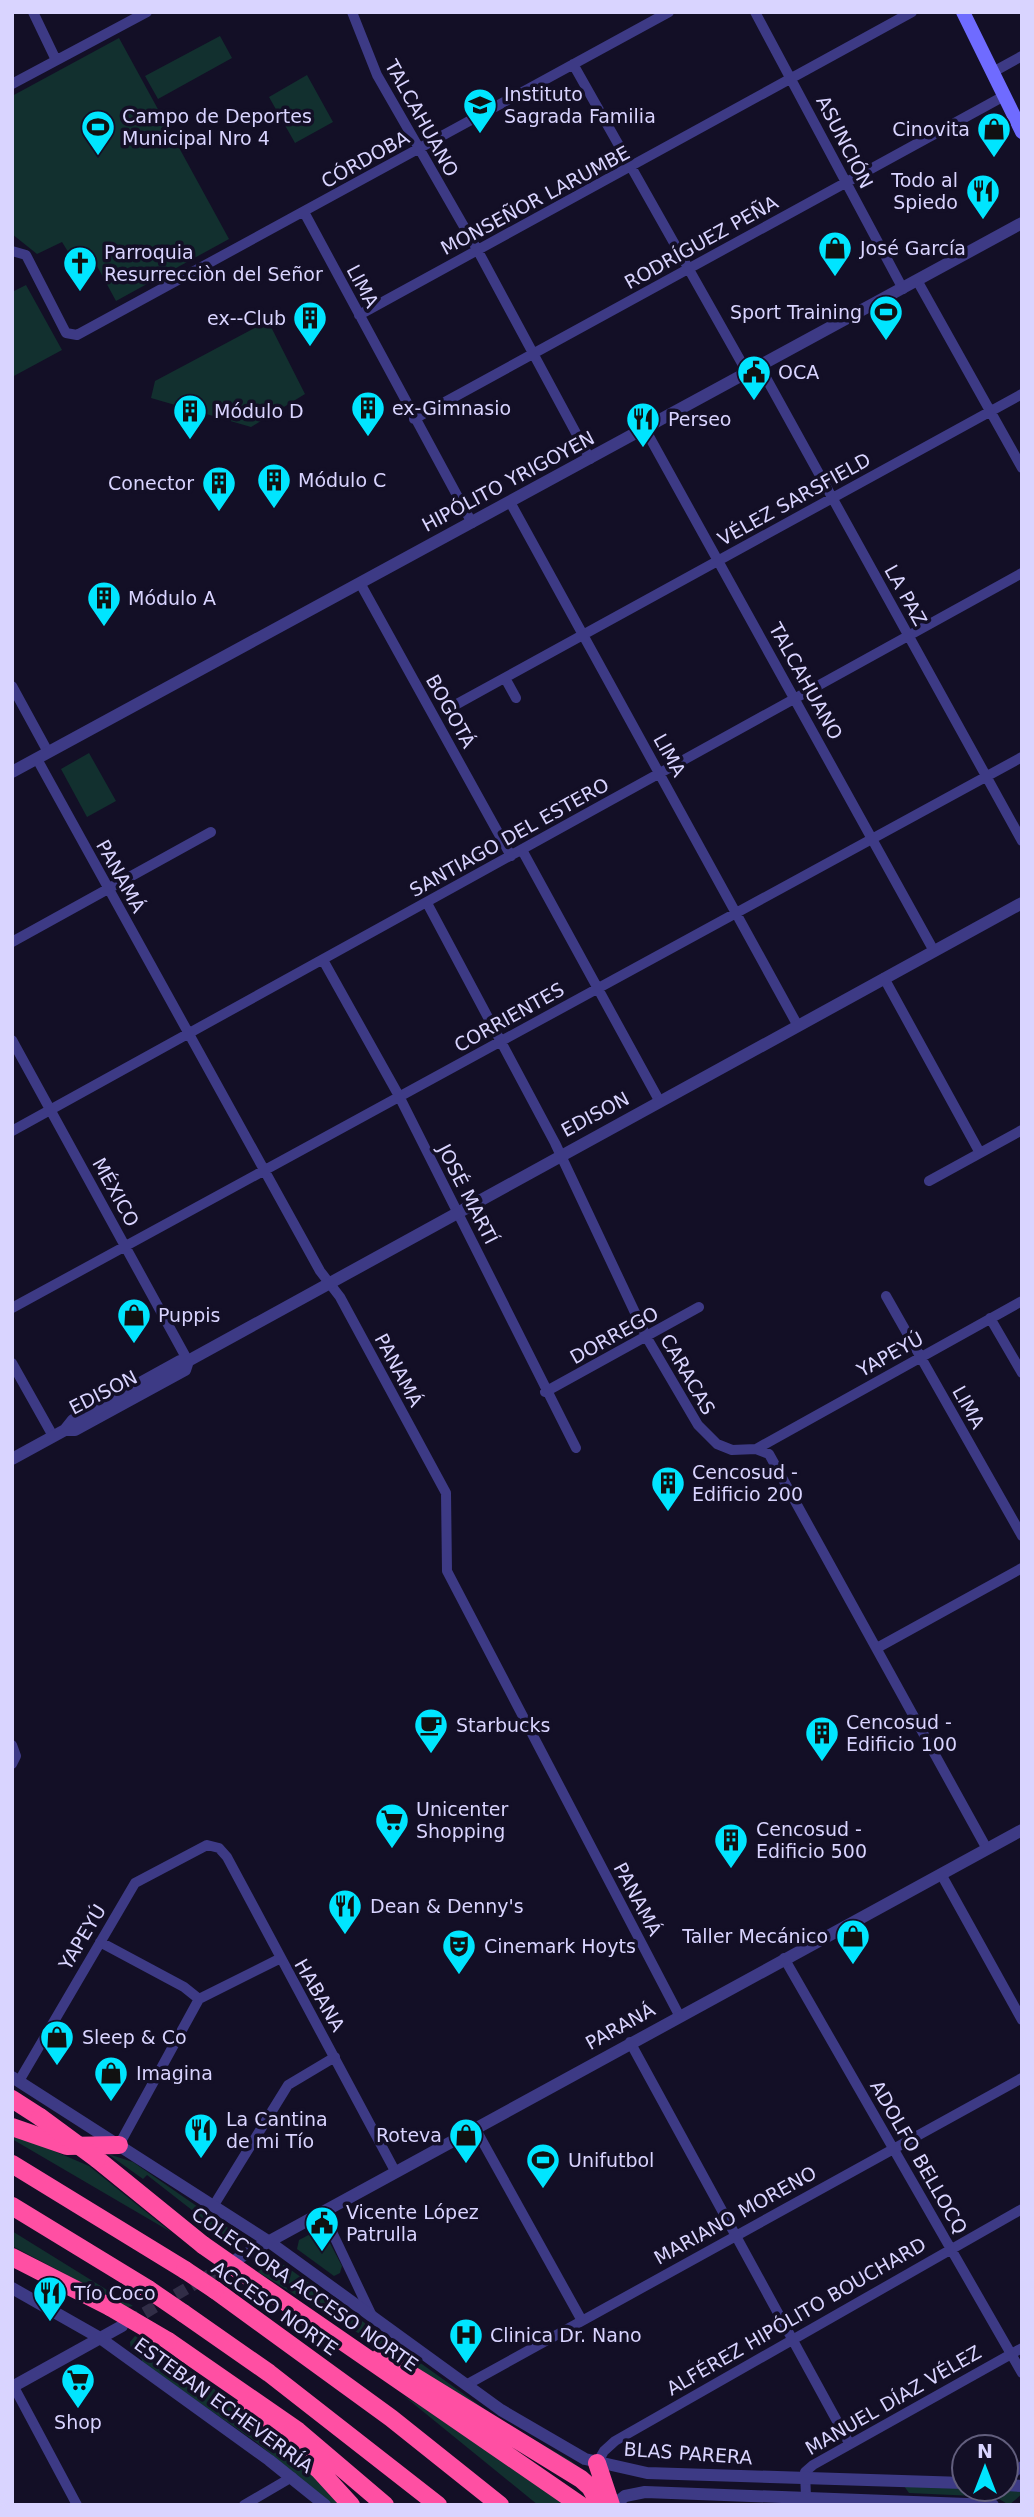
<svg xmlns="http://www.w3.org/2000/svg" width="1034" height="2517" font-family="'DejaVu Sans',sans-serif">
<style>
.green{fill:#12302f}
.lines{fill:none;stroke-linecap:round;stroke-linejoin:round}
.tertiary-tunnel{stroke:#312d47;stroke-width:12;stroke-dasharray:12 6;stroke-linecap:butt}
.minor{stroke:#3d3a85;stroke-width:10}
.tertiary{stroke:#3d3a85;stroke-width:12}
.secondary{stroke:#6f6bff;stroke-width:14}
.motorway{stroke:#ff4fa3;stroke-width:18}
.motorway-bridge{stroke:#ff4fa3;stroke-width:18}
.labels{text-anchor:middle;stroke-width:7;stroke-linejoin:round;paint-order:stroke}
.poi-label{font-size:19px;fill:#d9d4ff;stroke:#130f26;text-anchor:start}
.street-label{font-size:19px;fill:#d9d4ff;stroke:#130f26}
</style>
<rect width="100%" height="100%" fill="#130f26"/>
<!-- green -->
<path class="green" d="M220,36L232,58L158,99L145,76Z
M119,38L229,239L116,301L91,255L75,263L62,242L37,254L12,234V96Z
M307,75L333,122L295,143L269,97Z
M26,285L62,350L12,377V292Z
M268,321L305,394L251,427L151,398L155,381Z
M89,753L116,801L87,817L61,769Z
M12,2133L89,2166L171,2232L12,2139Z
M108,2154L133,2162L227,2227L234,2233L231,2245L206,2221L147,2175L143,2179Z
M322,2228L342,2266L340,2273L334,2276L297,2249L299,2240Z
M12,2231L133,2306L128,2307L12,2246Z
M267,2264L284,2265L497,2418L571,2461L586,2473L487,2418L368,2339L258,2272Z
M135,2336C208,2376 267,2434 329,2489L341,2505H333L256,2442L142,2363V2359L131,2350L130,2342Z
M404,2396L422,2407L567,2505H538Z
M904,2486L1022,2490V2494L1009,2505L996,2497L909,2493Z"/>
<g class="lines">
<!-- tertiary-tunnel -->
<path class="tertiary-tunnel" d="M129,2322L234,2261"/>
<!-- minor -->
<path class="minor" d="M33,12L56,60
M352,12L377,75L478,251L590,459
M755,12L903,289
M573,64L748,374
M993,72L1022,56
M12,84L147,12
M304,212L472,523
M12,251L26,255L66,333L77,335L669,12
M918,282L1022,468
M359,315L912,12
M760,367L1022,841
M414,419L1004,96
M645,429L934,951
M510,502L798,1026
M360,583L511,856
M505,678L516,698
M12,686L48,752
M457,704L1022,394
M37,759L320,1271L340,1297L446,1493L447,1571L679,2015
M522,850L660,1102
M427,903L555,1143L647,1338L698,1425L717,1444L732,1450L756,1449L769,1454L987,1849
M12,942L211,832
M323,960L399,1096L576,1448
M884,978L980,1153
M12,1040L188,1361
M12,1131L1022,573
M929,1181L1022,1130
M886,1296L1022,1536
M12,1308L1022,757
M990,1318L1022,1373
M12,1363L53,1436
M545,1392L699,1307
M756,1449L1022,1301
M877,1648L1022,1568
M12,1745L16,1756L12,1764
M941,1874L1022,2020
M100,1942L184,1987L199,1999
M784,1958L1022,2373
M630,2042L849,2443
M19,2081L135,1883L207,1845L219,1848L227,1857L395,2171
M475,2128L581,2319
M119,2145L199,1999L279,1959
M214,2205L288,2085L335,2057
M322,2211L371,2314
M466,2385L1022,2078
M14,2387L77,2505
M597,2463L604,2451L615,2441L1022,2209
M1006,2485L1010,2476L1022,2466
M806,2497L805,2472L813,2465L1022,2348
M244,2505L292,2477"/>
<!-- tertiary -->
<path class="tertiary" d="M12,772L1022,223
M65,1430H75L185,1370L188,1361
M12,1459L65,1430L73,1420L180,1361H188L1022,903
M12,2077L268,2241L501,2410L585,2459L647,2473L964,2483
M237,2259L1022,1830
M12,2288L100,2338L269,2460L325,2505
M12,2387L122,2326
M1006,2485L1022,2486
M614,2505L625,2496L645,2492L993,2505"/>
<!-- secondary -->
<path class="secondary" d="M963,12L1022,132"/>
<!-- motorway -->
<path class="motorway" d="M12,2099L40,2117
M12,2127L67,2146L119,2145
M97,2159L203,2245
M12,2164L185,2270
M12,2206L148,2289
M12,2257L110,2307
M236,2268L580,2505
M215,2290L391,2418L500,2505
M183,2313L269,2373L438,2505
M168,2341L298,2431L385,2505
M381,2356L581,2479L590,2487L600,2505
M245,2406L319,2470L351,2505
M597,2463L611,2505"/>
<!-- motorway-bridge -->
<path class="motorway-bridge" d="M40,2117L97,2159
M203,2245L236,2268
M185,2270L215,2290
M148,2289L183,2313
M110,2307L168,2341"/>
</g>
<!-- icons -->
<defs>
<g id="school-pin" transform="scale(1.75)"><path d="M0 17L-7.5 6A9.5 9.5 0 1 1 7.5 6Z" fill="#00e5ff" stroke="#130f26"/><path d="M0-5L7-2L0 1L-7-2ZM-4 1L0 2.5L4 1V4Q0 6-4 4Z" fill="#111"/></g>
<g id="stadium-pin" transform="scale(1.75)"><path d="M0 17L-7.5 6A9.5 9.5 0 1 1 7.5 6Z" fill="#00e5ff" stroke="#130f26"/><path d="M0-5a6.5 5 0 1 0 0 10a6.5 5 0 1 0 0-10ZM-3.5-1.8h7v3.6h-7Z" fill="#111"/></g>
<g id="shop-pin" transform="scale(1.75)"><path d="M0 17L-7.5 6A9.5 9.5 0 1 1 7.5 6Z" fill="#00e5ff" stroke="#130f26"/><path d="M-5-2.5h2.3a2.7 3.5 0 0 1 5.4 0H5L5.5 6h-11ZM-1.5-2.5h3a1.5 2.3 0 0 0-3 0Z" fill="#111"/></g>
<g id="restaurant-pin" transform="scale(1.75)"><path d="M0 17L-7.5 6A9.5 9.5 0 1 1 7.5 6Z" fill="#00e5ff" stroke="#130f26"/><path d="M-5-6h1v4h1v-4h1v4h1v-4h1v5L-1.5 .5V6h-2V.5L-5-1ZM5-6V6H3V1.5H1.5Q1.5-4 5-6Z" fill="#111"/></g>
<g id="church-pin" transform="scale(1.75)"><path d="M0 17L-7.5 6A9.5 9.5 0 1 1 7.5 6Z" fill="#00e5ff" stroke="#130f26"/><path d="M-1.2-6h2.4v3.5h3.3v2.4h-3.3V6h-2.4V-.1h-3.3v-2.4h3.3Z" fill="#111"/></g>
<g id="building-pin" transform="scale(1.75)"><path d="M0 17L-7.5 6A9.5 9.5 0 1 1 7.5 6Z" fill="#00e5ff" stroke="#130f26"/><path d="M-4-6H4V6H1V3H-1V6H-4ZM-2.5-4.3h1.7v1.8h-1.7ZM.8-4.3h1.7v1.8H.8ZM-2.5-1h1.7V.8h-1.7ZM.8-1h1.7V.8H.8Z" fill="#111"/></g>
<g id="civic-pin" transform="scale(1.75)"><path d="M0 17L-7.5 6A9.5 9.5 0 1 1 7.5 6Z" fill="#00e5ff" stroke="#130f26"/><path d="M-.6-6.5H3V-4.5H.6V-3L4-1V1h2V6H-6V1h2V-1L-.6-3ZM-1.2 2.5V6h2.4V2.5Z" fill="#111"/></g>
<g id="cafe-pin" transform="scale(1.75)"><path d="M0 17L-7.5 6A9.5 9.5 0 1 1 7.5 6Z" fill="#00e5ff" stroke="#130f26"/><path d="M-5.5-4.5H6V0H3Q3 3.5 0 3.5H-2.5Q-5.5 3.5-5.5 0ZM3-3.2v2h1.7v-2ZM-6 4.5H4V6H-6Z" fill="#111"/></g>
<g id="supermarket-pin" transform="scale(1.75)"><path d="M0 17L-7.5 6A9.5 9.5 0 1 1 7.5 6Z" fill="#00e5ff" stroke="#130f26"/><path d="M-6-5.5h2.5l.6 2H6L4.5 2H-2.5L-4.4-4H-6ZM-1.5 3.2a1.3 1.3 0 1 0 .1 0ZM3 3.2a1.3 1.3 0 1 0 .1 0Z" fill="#111"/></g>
<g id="theatre-pin" transform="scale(1.75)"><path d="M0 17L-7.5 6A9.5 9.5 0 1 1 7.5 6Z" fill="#00e5ff" stroke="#130f26"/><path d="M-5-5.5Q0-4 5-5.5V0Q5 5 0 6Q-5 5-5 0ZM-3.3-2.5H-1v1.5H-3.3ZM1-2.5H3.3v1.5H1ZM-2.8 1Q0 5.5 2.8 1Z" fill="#111"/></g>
<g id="hospital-pin" transform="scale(1.75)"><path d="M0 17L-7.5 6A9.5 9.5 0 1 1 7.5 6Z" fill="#00e5ff" stroke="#130f26"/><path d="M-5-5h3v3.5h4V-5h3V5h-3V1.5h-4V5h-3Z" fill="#111"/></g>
</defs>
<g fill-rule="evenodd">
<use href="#school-pin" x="480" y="105"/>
<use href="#stadium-pin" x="98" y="127"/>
<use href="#shop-pin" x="994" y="129"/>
<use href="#restaurant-pin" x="983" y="191"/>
<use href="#shop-pin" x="835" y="248"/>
<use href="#church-pin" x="80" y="263"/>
<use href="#stadium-pin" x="886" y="312"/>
<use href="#building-pin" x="310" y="318"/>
<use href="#civic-pin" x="754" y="372"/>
<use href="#building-pin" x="368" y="408"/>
<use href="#building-pin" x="190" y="411"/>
<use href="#restaurant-pin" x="643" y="419"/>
<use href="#building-pin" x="274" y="480"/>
<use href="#building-pin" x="219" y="483"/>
<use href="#building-pin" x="104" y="598"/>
<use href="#shop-pin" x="134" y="1315"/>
<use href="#building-pin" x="668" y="1483"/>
<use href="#cafe-pin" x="431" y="1725"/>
<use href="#building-pin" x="822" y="1733"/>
<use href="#supermarket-pin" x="392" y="1820"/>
<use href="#building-pin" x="731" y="1840"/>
<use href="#restaurant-pin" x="345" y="1906"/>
<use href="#shop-pin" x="853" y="1936"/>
<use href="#theatre-pin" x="459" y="1946"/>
<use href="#shop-pin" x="57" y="2037"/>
<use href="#shop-pin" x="111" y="2073"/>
<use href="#restaurant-pin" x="201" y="2130"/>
<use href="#shop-pin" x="466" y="2135"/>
<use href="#stadium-pin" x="543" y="2160"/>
<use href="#civic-pin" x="322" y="2223"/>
<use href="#restaurant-pin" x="50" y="2293"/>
<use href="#hospital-pin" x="466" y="2335"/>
<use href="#supermarket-pin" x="78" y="2380"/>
</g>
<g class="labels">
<!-- poi labels -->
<g class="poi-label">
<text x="504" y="101">Instituto<tspan x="504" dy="22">Sagrada Familia</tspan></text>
<text x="122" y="123">Campo de Deportes<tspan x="122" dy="22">Municipal Nro 4</tspan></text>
<text x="970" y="136" text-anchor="end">Cinovita</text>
<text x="958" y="187" text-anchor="end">Todo al<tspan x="958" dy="22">Spiedo</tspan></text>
<text x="860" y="255">José García</text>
<text x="104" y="259">Parroquia<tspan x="104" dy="22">Resurrecciòn del Señor</tspan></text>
<text x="862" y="319" text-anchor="end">Sport Training</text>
<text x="286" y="325" text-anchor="end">ex--Club</text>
<text x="778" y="379">OCA</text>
<text x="392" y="415">ex-Gimnasio</text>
<text x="214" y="418">Módulo D</text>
<text x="668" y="426">Perseo</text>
<text x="298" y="487">Módulo C</text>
<text x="194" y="490" text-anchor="end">Conector</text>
<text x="128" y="605">Módulo A</text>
<text x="158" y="1322">Puppis</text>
<text x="692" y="1479">Cencosud -<tspan x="692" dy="22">Edificio 200</tspan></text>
<text x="846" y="1729">Cencosud -<tspan x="846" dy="22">Edificio 100</tspan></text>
<text x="456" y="1732">Starbucks</text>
<text x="416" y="1816">Unicenter<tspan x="416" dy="22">Shopping</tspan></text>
<text x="756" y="1836">Cencosud -<tspan x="756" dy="22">Edificio 500</tspan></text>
<text x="370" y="1913">Dean &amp; Denny's</text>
<text x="828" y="1943" text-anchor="end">Taller Mecánico</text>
<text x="484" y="1953">Cinemark Hoyts</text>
<text x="82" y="2044">Sleep &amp; Co</text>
<text x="136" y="2080">Imagina</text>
<text x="226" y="2126">La Cantina<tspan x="226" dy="22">de mi Tío</tspan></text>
<text x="442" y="2142" text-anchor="end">Roteva</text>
<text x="568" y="2167">Unifutbol</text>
<text x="346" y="2219">Vicente López<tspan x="346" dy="22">Patrulla</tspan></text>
<text x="74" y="2300">Tío Coco</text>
<text x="490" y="2342">Clinica Dr. Nano</text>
<text x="78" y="2429" text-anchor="middle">Shop</text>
</g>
<!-- street labels -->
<g class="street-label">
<text transform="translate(422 118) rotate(61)" y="7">TALCAHUANO</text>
<text transform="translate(845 142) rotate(63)" y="7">ASUNCIÓN</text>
<text transform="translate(365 159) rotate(-29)" y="7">CÓRDOBA</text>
<text transform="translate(535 200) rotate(-28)" y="7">MONSEÑOR LARUMBE</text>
<text transform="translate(701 242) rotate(-29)" y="7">RODRÍGUEZ PEÑA</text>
<text transform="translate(363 286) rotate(62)" y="7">LIMA</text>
<text transform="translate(508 481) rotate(-28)" y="7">HIPÓLITO YRIGOYEN</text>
<text transform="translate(794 499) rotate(-29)" y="7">VÉLEZ SARSFIELD</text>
<text transform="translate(906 595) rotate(61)" y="7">LA PAZ</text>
<text transform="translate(806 681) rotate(61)" y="7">TALCAHUANO</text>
<text transform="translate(451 711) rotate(61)" y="7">BOGOTÁ</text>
<text transform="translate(670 755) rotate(61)" y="7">LIMA</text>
<text transform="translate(509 837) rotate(-29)" y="7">SANTIAGO DEL ESTERO</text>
<text transform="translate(121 876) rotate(61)" y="7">PANAMÁ</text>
<text transform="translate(509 1017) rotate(-29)" y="7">CORRIENTES</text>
<text transform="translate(595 1114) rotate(-28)" y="7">EDISON</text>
<text transform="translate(116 1192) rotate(61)" y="7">MÉXICO</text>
<text transform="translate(468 1194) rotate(63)" y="7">JOSÉ MARTÍ</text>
<text transform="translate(614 1335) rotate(-29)" y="7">DORREGO</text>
<text transform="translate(890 1354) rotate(-29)" y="7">YAPEYÚ</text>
<text transform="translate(399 1370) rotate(62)" y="7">PANAMÁ</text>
<text transform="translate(688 1374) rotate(60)" y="7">CARACAS</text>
<text transform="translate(103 1392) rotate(-27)" y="7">EDISON</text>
<text transform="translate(969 1407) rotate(61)" y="7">LIMA</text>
<text transform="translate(638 1899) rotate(62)" y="7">PANAMÁ</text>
<text transform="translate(82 1937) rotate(-59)" y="7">YAPEYÚ</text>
<text transform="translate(320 1995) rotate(60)" y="7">HABANA</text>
<text transform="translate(620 2026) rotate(-29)" y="7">PARANÁ</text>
<text transform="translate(919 2157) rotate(60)" y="7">ADOLFO BELLOCQ</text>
<text transform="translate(735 2215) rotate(-29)" y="7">MARIANO MORENO</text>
<text transform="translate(305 2289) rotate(35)" y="7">COLECTORA ACCESO NORTE</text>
<text transform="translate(275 2308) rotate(35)" y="7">ACCESO NORTE</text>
<text transform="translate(796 2316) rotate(-30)" y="7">ALFÉREZ HIPÓLITO BOUCHARD</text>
<text transform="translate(893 2400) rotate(-30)" y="7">MANUEL DÍAZ VÉLEZ</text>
<text transform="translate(224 2405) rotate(36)" y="7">ESTEBAN ECHEVERRÍA</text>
<text transform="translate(688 2453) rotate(4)" y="7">BLAS PARERA</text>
</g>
</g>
<!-- border -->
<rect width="1034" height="2517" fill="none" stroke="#d9d4ff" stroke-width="28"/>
<!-- north arrow -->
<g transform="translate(985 2468)"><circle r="33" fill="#130f26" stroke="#625e7d" stroke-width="2"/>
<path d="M0-5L12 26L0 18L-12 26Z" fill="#00e5ff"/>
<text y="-10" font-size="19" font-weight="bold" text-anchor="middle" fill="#d9d4ff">N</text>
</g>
</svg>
